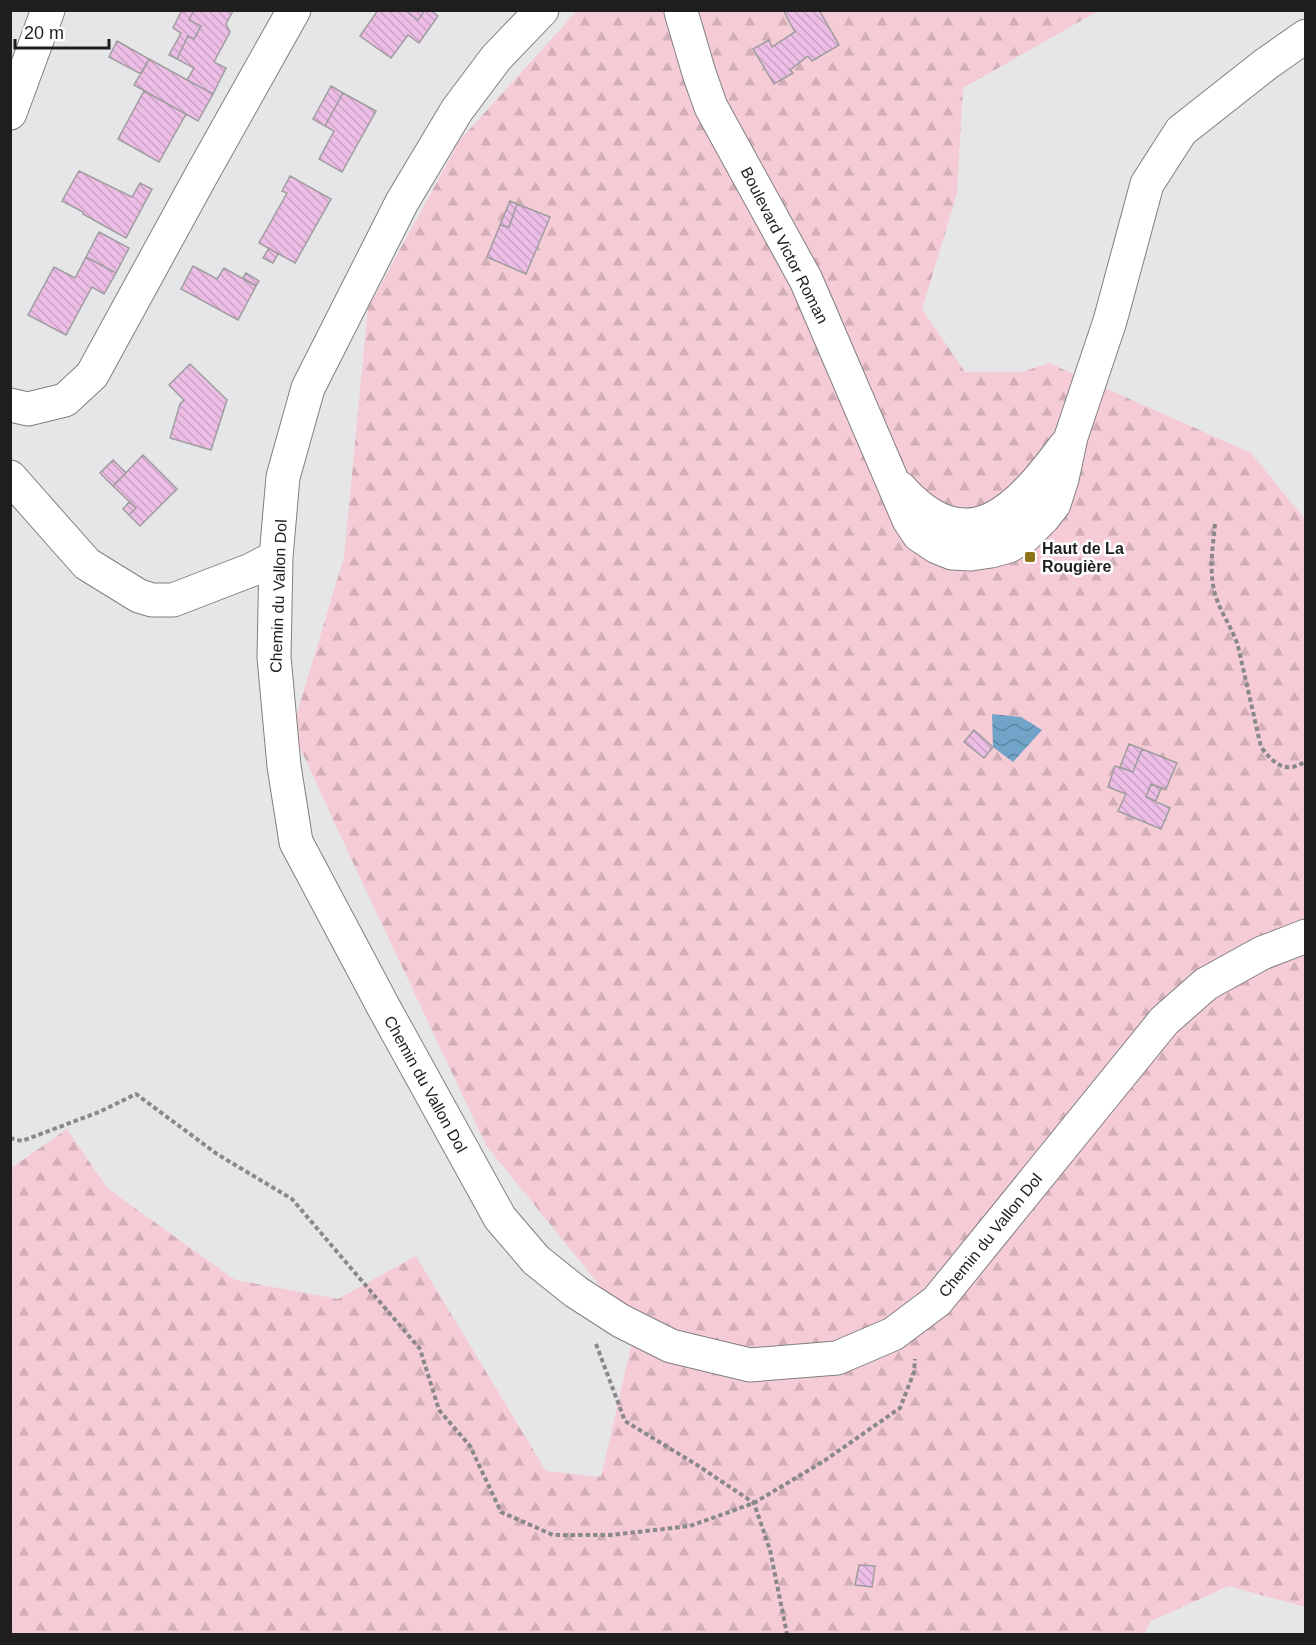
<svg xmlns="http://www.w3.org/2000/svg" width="1316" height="1645" font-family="Helvetica,sans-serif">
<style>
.forest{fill:url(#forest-firs)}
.water{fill:url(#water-waves)}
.building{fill:url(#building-back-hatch);stroke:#a09d9f;stroke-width:1.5}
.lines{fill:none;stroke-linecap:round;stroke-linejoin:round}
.street-casing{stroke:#807f81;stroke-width:35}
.path{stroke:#89888b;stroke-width:4;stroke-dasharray:4.5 3;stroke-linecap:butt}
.street{stroke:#fff;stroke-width:33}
.poi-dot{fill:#8e7419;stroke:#fff;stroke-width:2}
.labels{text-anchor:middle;stroke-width:5;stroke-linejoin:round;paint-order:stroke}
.street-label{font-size:16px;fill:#1f1e1f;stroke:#fff}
.poi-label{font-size:16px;font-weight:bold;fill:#1f1e1f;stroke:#fff;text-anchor:start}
</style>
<defs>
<pattern id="forest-firs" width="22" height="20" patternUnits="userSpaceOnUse" patternTransform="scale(1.5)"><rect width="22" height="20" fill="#f5cbd6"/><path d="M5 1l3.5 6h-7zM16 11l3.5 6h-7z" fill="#d2aeb7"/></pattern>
<pattern id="water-waves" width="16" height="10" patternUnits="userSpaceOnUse" patternTransform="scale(1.5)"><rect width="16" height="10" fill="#71a4c8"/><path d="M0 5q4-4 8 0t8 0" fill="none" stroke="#5c85a2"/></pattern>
<pattern id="building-back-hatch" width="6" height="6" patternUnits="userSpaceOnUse" patternTransform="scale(1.5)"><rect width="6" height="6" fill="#ecbde5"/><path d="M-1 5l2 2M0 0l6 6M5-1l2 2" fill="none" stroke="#caa2c4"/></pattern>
</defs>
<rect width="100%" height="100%" fill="#e6e5e8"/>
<!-- forest -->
<path class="forest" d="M577,11H1098L963,88L957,194L922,309L965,372H1022L1049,363L1251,453L1305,520V1607L1229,1586L1151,1621L1144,1634H11L10,1169L67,1129L107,1188L235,1280L338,1299L416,1256L546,1471L601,1477L635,1329L486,1145L348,852L292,730L344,557L368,308L460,140Z"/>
<!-- water -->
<path class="water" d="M992,714L1021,717L1042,730L1013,762L993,747Z"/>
<!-- building -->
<path class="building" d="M182,10H194L189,20L201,26L194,39L188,36L177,59L169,55L181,33L173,28Z
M194,10L233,11L226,24L230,32L214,62L226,68L213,94L187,80L194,68L177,59L188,36L194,39L201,26L189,20Z
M378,10H405L418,20L425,10H430L438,16L419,43L408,35L391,58L360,36Z
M405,10H425L418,20Z
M783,10H819L839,45L812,61L808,56L790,70L793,73L774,84L753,49L769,40L772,47L795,32Z
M117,41L149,59L141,74L109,57Z
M149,59L213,94L198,121L134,85Z
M331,86L343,93L325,126L313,119Z
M144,91L186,114L159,162L118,139Z
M343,93L376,111L342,172L319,159L334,131L325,126Z
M79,171L132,197L140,183L152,189L126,238L83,214V212L62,201Z
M290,176L331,199L295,263L259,243L287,193L282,191Z
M510,201L517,204L509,227L500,225Z
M517,204L550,217L526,274L487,257L500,225L509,227Z
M99,232L129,248L116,273L86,257Z
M269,248L278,254L273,263L263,258Z
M86,257L116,273L104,294L92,287L66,335L28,315L54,267L75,278Z
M193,266L217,279L224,268L256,286L238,320L181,289Z
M246,273L259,281L256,286L243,278Z
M190,364L227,400L211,450L170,438L180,404L184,400L169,385Z
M143,455L177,489L140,526L129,515L136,508L113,486Z
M113,460L126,473L113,486L100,473Z
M129,502L136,508L129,515L123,509Z
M974,730L993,747L984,758L964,742Z
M1129,744L1142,749L1133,772L1120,767Z
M1142,749L1177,763L1166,789L1151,784L1146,797L1170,808L1161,829L1118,811L1126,794L1108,787L1115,766L1133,772Z
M1151,784L1161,788L1156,801L1146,797Z
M859,1565L875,1566L872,1587L855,1585Z"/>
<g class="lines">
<!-- street casing -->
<g class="street-casing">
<path id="street" d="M542,10L496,58L457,110L402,202L308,388L283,477L276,557L274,657L284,766L296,842L383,1006L500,1218L536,1260L576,1292L621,1321L671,1346L750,1365L837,1358L893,1334L937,1301L1164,1021L1206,984L1262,953L1306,936
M681,12L699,73L711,107L806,280L909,520L919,535L937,547L952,553L971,554L991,551L1009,546L1025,536L1044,517L1054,504L1062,479L1071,437L1110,321L1147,184L1181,131L1266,64L1306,36
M10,113L48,10
M10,405L28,409L65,400L92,375L202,174L294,10
M10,477L87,564L139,596L152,600H173L251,570L276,557
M900,488C969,565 1019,508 1065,446"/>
</g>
<!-- path -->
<path class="path" d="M1215,524C1213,546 1209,568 1214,590C1218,609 1232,627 1238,646L1261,747C1273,763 1286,775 1306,761
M10,1138L22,1141L99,1112L136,1094L217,1154L292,1199L420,1349L439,1410L470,1446L501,1512L553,1535H611L690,1526L754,1503L824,1461L900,1408L914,1372L915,1359
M596,1344L625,1421L697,1465L754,1503L770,1550L787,1634"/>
<!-- street -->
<use href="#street" class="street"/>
</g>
<!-- markers -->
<rect class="poi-dot" x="1024" y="551" width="12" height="12" rx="3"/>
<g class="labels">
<!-- street labels -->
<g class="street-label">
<text transform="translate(785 245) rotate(63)" y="6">Boulevard Victor Roman</text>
<text transform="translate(278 596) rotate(-88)" y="6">Chemin du Vallon Dol</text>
<text transform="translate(426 1084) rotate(61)" y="6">Chemin du Vallon Dol</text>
<text transform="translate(990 1235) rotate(-51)" y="6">Chemin du Vallon Dol</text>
</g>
<!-- poi labels -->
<g class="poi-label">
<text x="1042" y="554">Haut de La<tspan x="1042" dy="18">Rougière</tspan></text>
</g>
</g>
<!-- border -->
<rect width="1316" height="1645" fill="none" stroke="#1f1e1f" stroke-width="24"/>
<!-- scale -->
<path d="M15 39v9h94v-9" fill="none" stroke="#1f1e1f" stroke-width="3"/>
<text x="24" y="39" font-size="18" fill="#1f1e1f" stroke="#ffffff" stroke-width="4.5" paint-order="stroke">20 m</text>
</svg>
